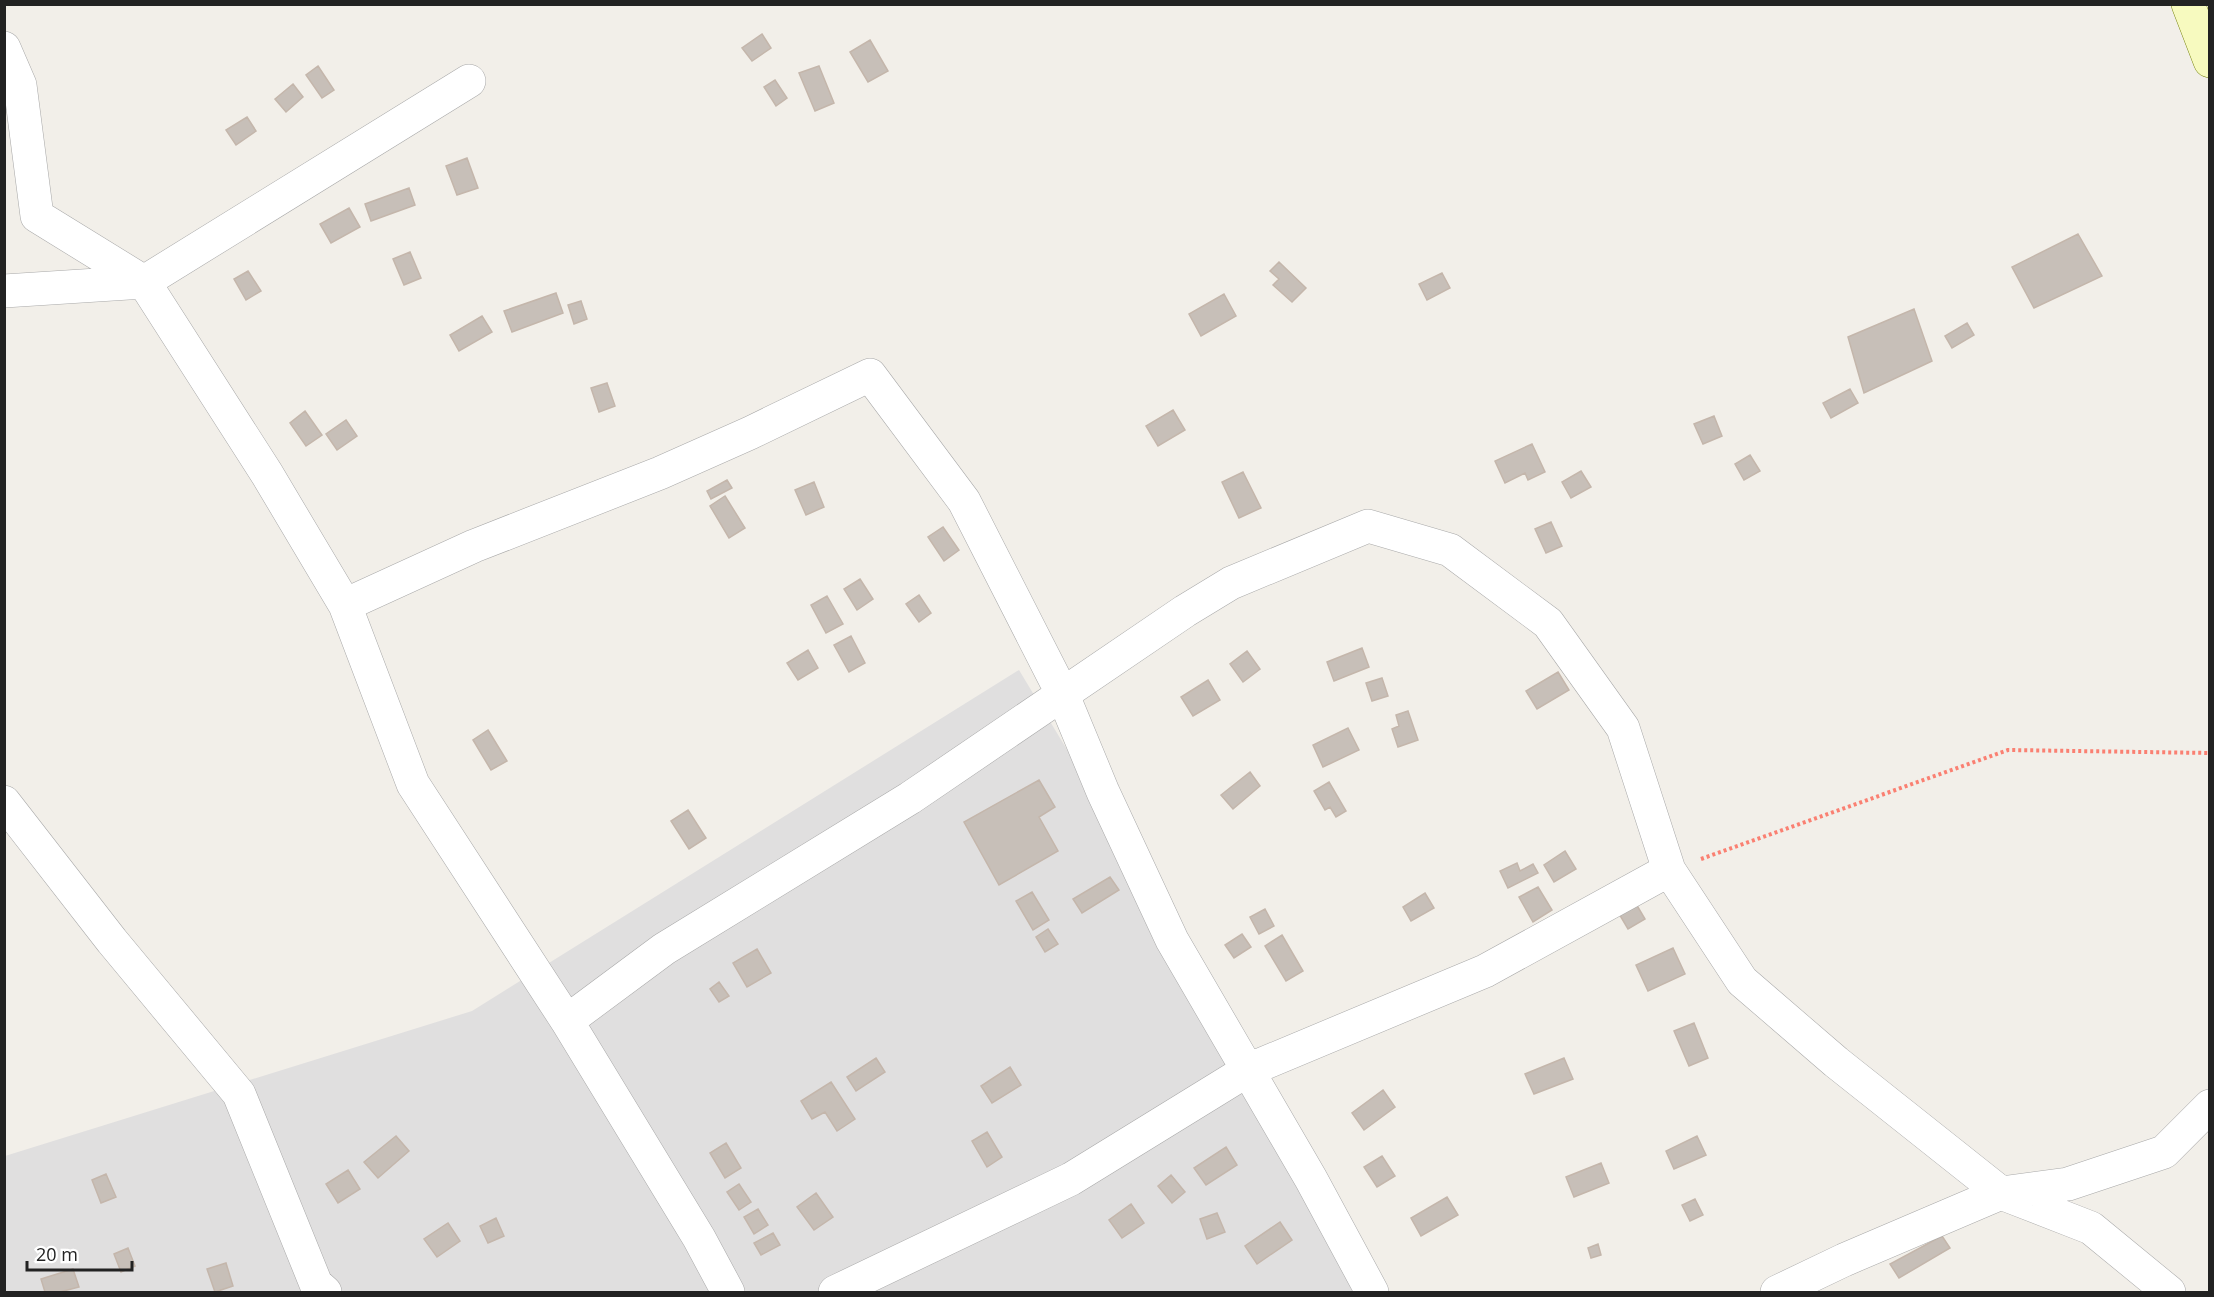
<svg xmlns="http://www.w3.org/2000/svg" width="2214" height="1297" font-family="'Open Sans',sans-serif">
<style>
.residential{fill:#e0dfdf}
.building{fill:#c7bfb8;stroke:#c4b6ab;stroke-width:1.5}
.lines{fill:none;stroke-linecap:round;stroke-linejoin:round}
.street-casing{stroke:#a9a9a9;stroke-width:34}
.secondary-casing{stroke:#707d05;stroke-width:34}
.path{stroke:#fa8072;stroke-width:4;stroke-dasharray:3 3;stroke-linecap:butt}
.street{stroke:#fff;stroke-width:33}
.secondary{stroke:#f7fabf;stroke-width:33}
</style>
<rect width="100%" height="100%" fill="#f2efe9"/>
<!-- residential -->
<path class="residential" d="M1019,670L1283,1108L1390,1292H5V1156L472,1011Z"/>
<!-- building -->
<path class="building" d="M762,34L771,48L752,61L742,48Z
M870,40L888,71L868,82L850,52Z
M318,66L334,90L322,98L306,75Z
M819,66L834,103L815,111L799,73Z
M775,80L787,98L776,106L764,87Z
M293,84L303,97L286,112L275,99Z
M247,117L256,131L236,145L226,130Z
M467,158L478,188L457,195L446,166Z
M409,188L415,205L371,221L365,204Z
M349,208L360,227L331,243L320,224Z
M2078,234L2102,276L2034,308L2012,267Z
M410,252L421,278L404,285L393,259Z
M1279,262L1306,288L1292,302L1273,285L1279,279L1270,271Z
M248,271L261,291L246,300L234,279Z
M1442,273L1450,288L1427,300L1419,284Z
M556,293L563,313L512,332L504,311Z
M1224,294L1236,316L1201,336L1189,314Z
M581,301L587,319L574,324L568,305Z
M1914,309L1932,361L1864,393L1848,337Z
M482,316L492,332L459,351L450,335Z
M1967,323L1974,335L1952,348L1945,336Z
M607,383L615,406L599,412L591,388Z
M1850,389L1858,403L1831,418L1823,403Z
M1173,410L1185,430L1158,446L1146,426Z
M305,411L322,435L306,446L290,423Z
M1714,416L1722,436L1703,444L1694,424Z
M346,420L357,436L337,450L326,434Z
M1532,444L1545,472L1528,480L1525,473L1505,483L1495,461Z
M1750,455L1760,471L1744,480L1735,464Z
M1581,471L1591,487L1571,498L1562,482Z
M1243,472L1261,508L1239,518L1222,482Z
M727,480L732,488L711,499L707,491Z
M814,482L824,507L806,515L795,490Z
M725,496L745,528L729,538L710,506Z
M1551,522L1562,546L1546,553L1535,529Z
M943,527L959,550L944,561L928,537Z
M860,579L873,599L857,610L844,589Z
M919,595L931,613L919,622L906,604Z
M827,596L843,624L826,633L811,605Z
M851,636L865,663L849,672L834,645Z
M1362,648L1369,667L1334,681L1327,662Z
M808,650L818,668L798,680L787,663Z
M1247,651L1260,669L1243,682L1230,664Z
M1558,672L1569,690L1537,709L1526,691Z
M1382,678L1388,696L1372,701L1366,683Z
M1208,680L1220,700L1193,716L1181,697Z
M1408,711L1418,740L1398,747L1392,729L1399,726L1396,715Z
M1348,728L1359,750L1323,767L1313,745Z
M488,730L507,761L491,770L473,740Z
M1250,772L1260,786L1233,809L1221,795Z
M1039,780L1055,807L1039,817L1058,851L999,885L964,822Z
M1329,782L1346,811L1336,817L1330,807L1325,810L1314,791Z
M688,810L706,838L689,849L671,821Z
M1565,851L1576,869L1554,882L1544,865Z
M1517,863L1520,871L1533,864L1538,873L1508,888L1500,871Z
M1110,877L1119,890L1082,913L1073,899Z
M1538,887L1552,910L1533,922L1519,897Z
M1032,892L1049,920L1033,930L1016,901Z
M1425,893L1434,908L1411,921L1403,907Z
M1632,897L1645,919L1628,929L1615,907Z
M1265,909L1274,926L1259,934L1250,917Z
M1048,929L1058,944L1045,952L1036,937Z
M1242,934L1251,947L1234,958L1225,945Z
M1282,935L1303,971L1286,981L1265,946Z
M1673,948L1685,974L1648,991L1636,965Z
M757,949L771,973L747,987L733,963Z
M719,982L729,996L719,1002L710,989Z
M1694,1023L1708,1058L1689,1066L1674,1031Z
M876,1058L885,1072L856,1091L847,1077Z
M1564,1058L1573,1079L1534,1094L1525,1074Z
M1010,1067L1021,1085L992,1103L981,1086Z
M831,1082L855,1119L837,1131L825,1112L812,1119L801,1101Z
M1383,1090L1395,1107L1364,1130L1352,1113Z
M987,1132L1002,1157L987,1167L972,1141Z
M396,1136L409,1151L378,1178L364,1162Z
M1697,1136L1706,1155L1674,1169L1666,1151Z
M726,1143L741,1168L725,1178L710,1153Z
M1226,1147L1237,1165L1206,1185L1194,1168Z
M1382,1156L1395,1176L1377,1187L1364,1167Z
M1601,1163L1609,1183L1574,1197L1566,1177Z
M348,1170L360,1189L338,1203L326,1184Z
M106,1174L116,1197L101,1203L92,1180Z
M1171,1175L1185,1192L1172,1203L1158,1186Z
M739,1184L751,1202L739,1210L727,1192Z
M816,1193L833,1217L814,1230L797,1207Z
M1447,1197L1458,1215L1421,1236L1411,1218Z
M1695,1199L1703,1215L1690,1221L1682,1205Z
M1131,1204L1144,1223L1122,1238L1109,1220Z
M758,1209L768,1225L754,1234L744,1217Z
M1217,1213L1225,1232L1207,1239L1200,1219Z
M496,1218L504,1236L488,1243L480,1226Z
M1280,1222L1292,1240L1257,1264L1245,1246Z
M448,1223L460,1241L437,1257L424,1239Z
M773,1233L780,1245L761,1255L754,1243Z
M1942,1236L1950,1248L1899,1278L1890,1264Z
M1598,1244L1601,1255L1591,1258L1588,1248Z
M128,1248L135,1266L121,1272L114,1254Z
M226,1263L233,1286L215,1292L207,1269Z
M73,1269L79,1287L60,1292H45L41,1279Z"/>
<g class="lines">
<!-- street casing -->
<g class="street-casing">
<path id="street" d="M4,48L20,85L37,216L144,282L267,474L345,605L413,784L567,1021L699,1238L728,1292
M4,291L144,282L469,81
M345,605L474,546L660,473L750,433L870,375L964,501L1062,693L1103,792L1172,940L1311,1179L1372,1292
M4,802L112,941L239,1094L316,1284L325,1292
M567,1021L664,949L910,798L1185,611L1231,583L1368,526L1450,550L1548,623L1623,728L1669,870
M835,1292L1071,1179L1248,1070L1485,971L1669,870L1742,981L1836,1062L2001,1193L2091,1228L2169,1292
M1777,1292L1844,1260L2001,1193L2068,1184L2164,1152L2210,1106"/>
</g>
<!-- secondary casing -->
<g class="secondary-casing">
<path id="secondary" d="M2188,4L2210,61"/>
</g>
<!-- path -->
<path class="path" d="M1701,859L2008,750L2210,753"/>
<!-- street -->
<use href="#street" class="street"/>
<!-- secondary -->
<use href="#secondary" class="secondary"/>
</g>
<!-- border -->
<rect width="2214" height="1297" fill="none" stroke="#222222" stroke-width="12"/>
<!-- scale -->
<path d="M27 1261v9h105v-9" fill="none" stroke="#222222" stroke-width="3"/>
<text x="36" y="1261" font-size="18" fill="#222222" stroke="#ffffff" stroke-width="4.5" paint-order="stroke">20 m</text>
</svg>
